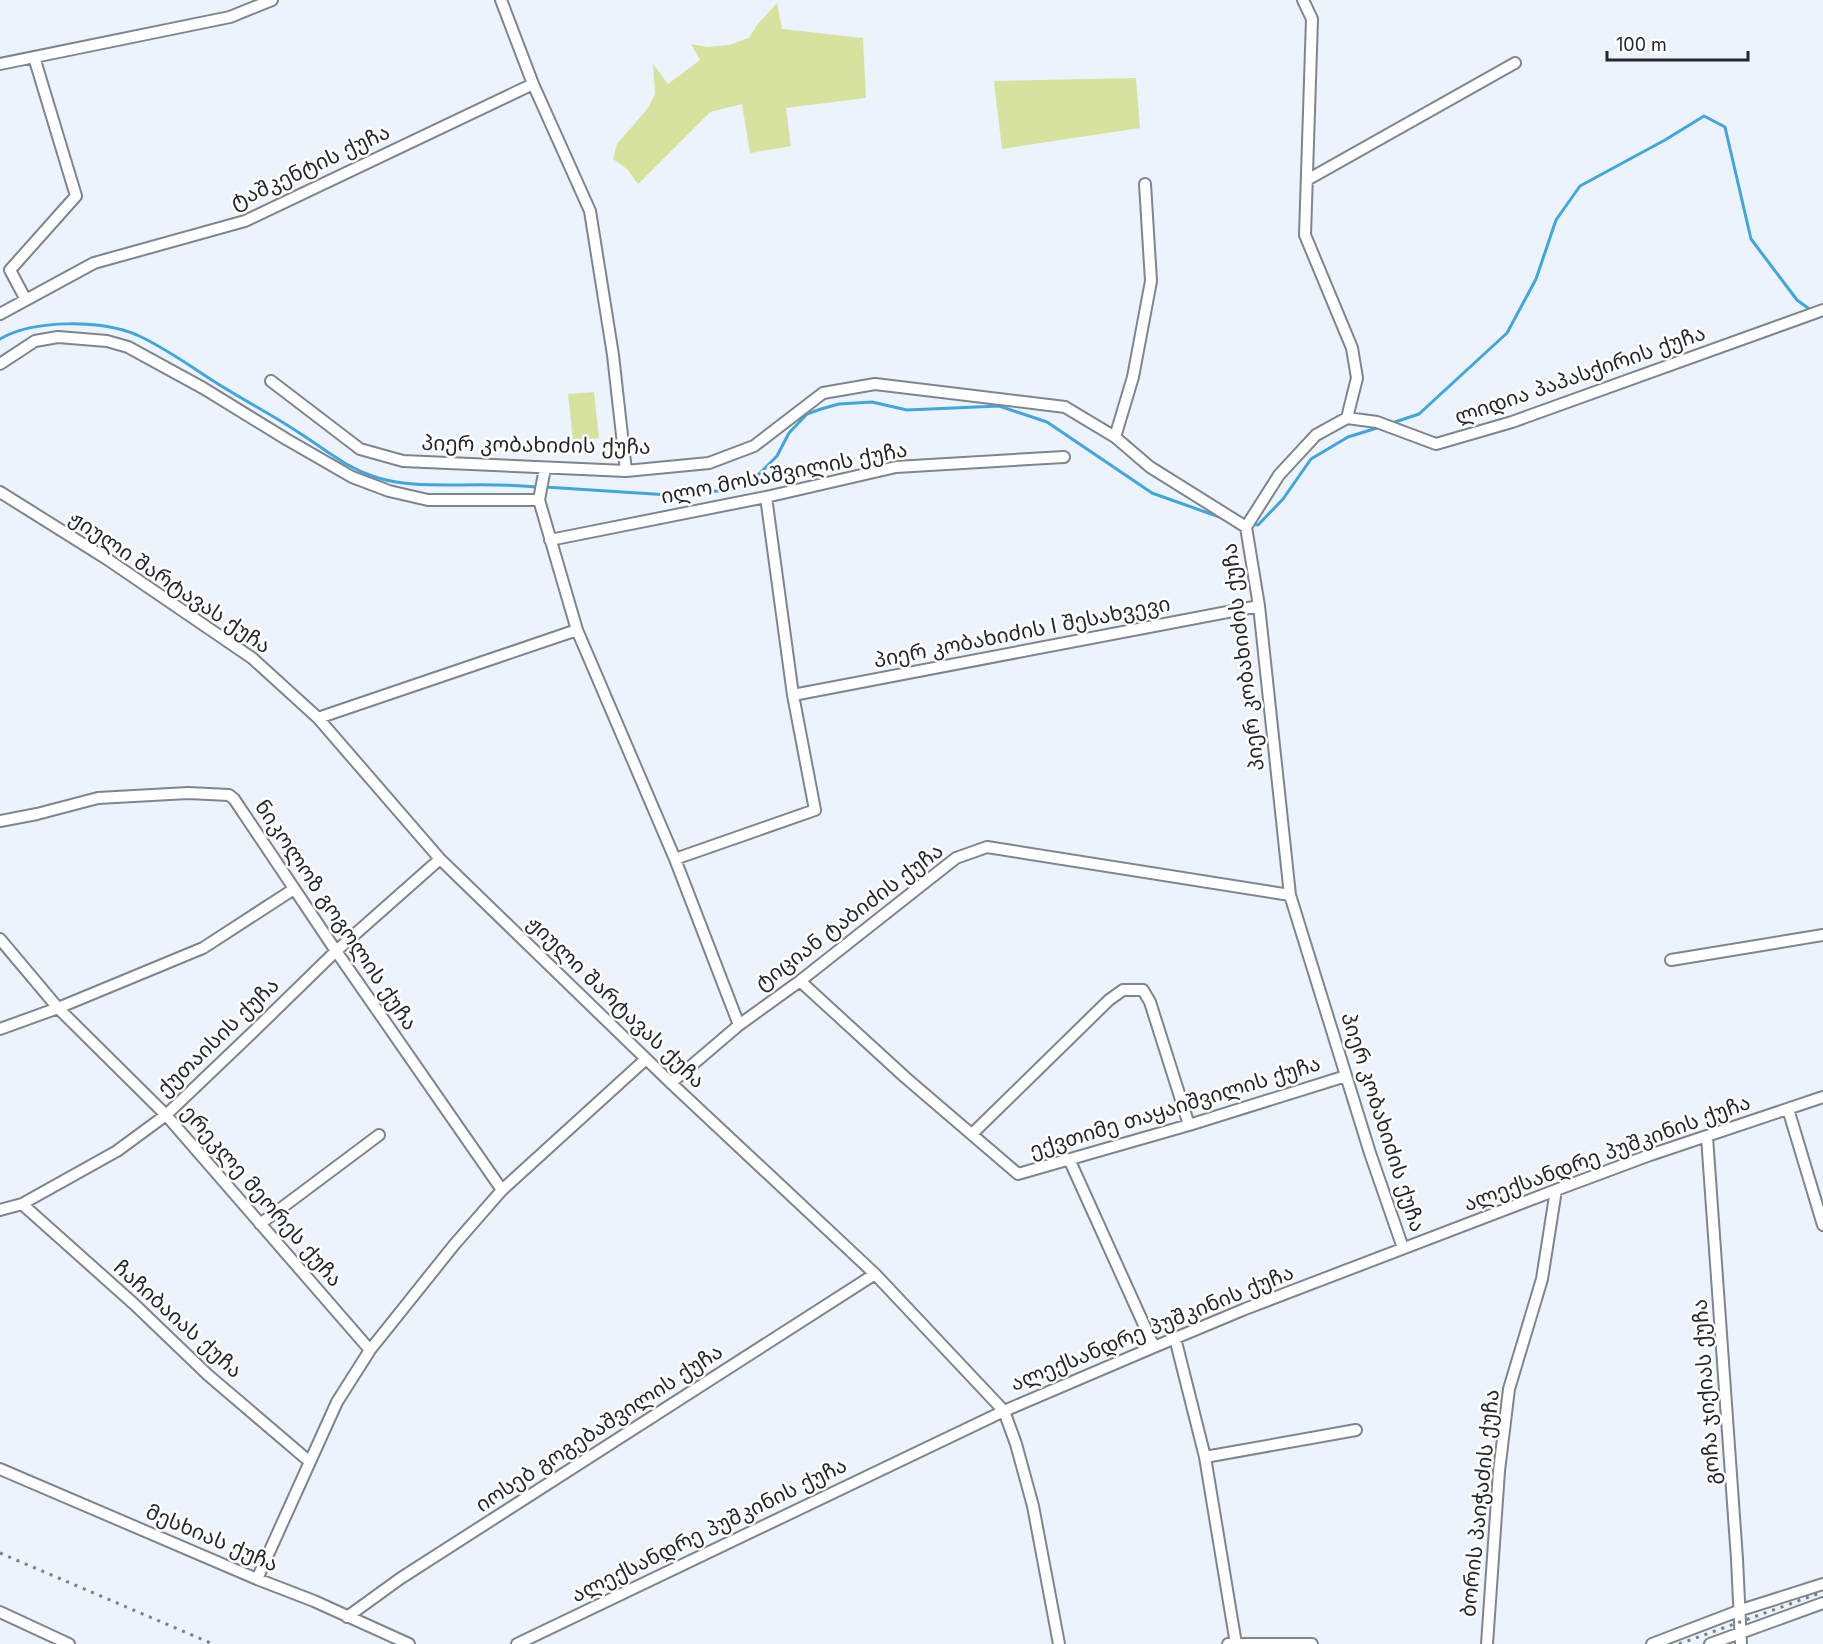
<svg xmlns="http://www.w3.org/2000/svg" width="1823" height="1644" font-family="Inter,'Noto Sans Georgian',sans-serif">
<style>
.green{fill:#d7e29e}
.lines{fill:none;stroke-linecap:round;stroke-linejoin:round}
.stream{stroke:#41a6dc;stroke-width:3}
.minor-casing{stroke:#7f858c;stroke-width:14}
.minor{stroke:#fff;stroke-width:10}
.rail{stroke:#7c8086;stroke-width:3;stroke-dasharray:3 6;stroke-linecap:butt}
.labels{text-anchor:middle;stroke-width:5;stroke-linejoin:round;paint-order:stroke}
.street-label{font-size:21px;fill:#25272b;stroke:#fff}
</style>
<rect width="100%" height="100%" fill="#ecf3fc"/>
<!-- green -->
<path class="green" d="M777,3L782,29L863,38L866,98L786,108L791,146L750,153L742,104L710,112L638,184L627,169L613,159L617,144L648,108L655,94L653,64L668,84L700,60L691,44L707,47L729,45L749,38L757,25Z
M1136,78L1140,128L1002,149L994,81Z
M594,392L599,438L573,440L568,394Z"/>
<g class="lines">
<!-- stream -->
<path class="stream" d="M0,339C34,319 101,320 137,335C164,347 190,366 215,382C243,400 273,415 301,434C326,450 345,467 375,477C403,486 432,485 461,485C487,484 512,485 538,487
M1392,423L1419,414L1507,333L1536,279L1556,220L1580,186L1665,140L1704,116L1725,127L1751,239L1797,300L1812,311
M545,487L669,495L730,490L756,477L777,456L789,433L807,414L821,409L839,404L872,402L907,410L999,406L1047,422L1152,493L1225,519
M1252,524L1258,525L1283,499L1311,459L1348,437L1380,427"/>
<!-- minor casing -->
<g class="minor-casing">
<path id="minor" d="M501,0L533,84L590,211L613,355L626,471
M0,64L230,17L272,0
M1307,180L1515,63
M26,300L10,270L76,196L34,57
M0,314L94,263L245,221L533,84
M0,364L35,341L58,337L107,341L128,347L203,388L286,439L352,477L389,491L428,500H539
M271,381L360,449L403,461L626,471L709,463L754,446L823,393L875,384L1065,407L1115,437L1150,467L1246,527
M1347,418L1377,422L1436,444L1512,422L1823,310
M1115,437L1133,377L1151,281L1145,184
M545,468L539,500L577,630L675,859L739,1025
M0,492L107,559L252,658L318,718L440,859L671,1083L875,1274L1004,1411L1016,1444L1033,1506L1059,1644
M1246,527L1259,606L1290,895L1370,1153L1403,1248
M1246,527L1279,475L1316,435L1347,418L1357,378L1352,348L1305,235L1312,19L1303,0
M550,540L766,497L896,467L1064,457
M793,695L1259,606
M318,718L577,630
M0,821L37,814L98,798L188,793L229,795L234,799L336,951L502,1190
M675,859L815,810L793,695L766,497
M0,939L58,1008L166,1115L370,1350
M1671,960L1823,935
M800,981L906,1078L1018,1174L1189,1125L1346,1076
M0,1029L58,1008L203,948L294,889
M671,1083L739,1025L800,981L956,858L987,847L1290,895
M1788,1109L1823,1225
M972,1134L1109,1000L1123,990H1143L1150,1002L1189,1125
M1707,1137L1737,1559L1741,1644
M1069,1159L1154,1347
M22,1204L134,1304L208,1375L310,1462
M0,1210L22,1204L117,1151L166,1115L254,1031L336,951L440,859
M260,1224L379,1135
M1175,1338L1205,1457L1236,1644
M1205,1457L1356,1430
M0,1469L257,1579L314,1601L409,1644
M257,1579L337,1402L370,1350L454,1245L502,1190L646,1059
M0,1612L69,1644
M347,1617L401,1578L875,1274
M517,1644L1004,1411L1154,1347L1245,1309L1556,1190L1650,1155L1823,1097
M1228,1644H1312
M1487,1644L1499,1471L1509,1389L1542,1279L1556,1190
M1652,1644L1741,1610L1823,1584
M1710,1644L1823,1603"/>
</g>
<!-- minor -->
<use href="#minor" class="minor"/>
<!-- rail -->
<path class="rail" d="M0,1553L213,1644
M1679,1644L1823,1592"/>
</g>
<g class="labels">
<!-- street labels -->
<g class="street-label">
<text transform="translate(310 167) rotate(-25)" y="7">ტაშკენტის ქუჩა</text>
<text transform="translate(1580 375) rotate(-19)" y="7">ლიდია პაპასქირის ქუჩა</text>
<text transform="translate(536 445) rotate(1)" y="7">პიერ კობახიძის ქუჩა</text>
<text transform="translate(784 473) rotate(-11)" y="7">ილო მოსაშვილის ქუჩა</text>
<text transform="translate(170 582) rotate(34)" y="7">ჟიული შარტავას ქუჩა</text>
<text transform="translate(1022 632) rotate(-11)" y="7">პიერ კობახიძის I შესახვევი</text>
<text transform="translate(1243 657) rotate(-97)" y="7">პიერ კობახიძის ქუჩა</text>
<text transform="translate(336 915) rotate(56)" y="7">ნიკოლოზ გოგოლის ქუჩა</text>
<text transform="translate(849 917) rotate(-37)" y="7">ტიციან ტაბიძის ქუჩა</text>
<text transform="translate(616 1002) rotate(44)" y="7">ჟიული შარტავას ქუჩა</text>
<text transform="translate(218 1037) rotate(-44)" y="7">ქუთაისის ქუჩა</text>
<text transform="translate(1175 1107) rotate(-17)" y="7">ექვთიმე თაყაიშვილის ქუჩა</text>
<text transform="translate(1383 1122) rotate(72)" y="7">პიერ კობახიძის ქუჩა</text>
<text transform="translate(1607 1153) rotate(-20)" y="7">ალექსანდრე პუშკინის ქუჩა</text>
<text transform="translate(262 1196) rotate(49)" y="7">ერეკლე მეორეს ქუჩა</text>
<text transform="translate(178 1319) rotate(42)" y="7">ჩაჩიბაიას ქუჩა</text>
<text transform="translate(1152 1328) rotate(-22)" y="7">ალექსანდრე პუშკინის ქუჩა</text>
<text transform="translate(1706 1392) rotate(-94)" y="7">გოჩა ჯიქიას ქუჩა</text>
<text transform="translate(599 1428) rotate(-33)" y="7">იოსებ გოგებაშვილის ქუჩა</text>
<text transform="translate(1480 1503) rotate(-84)" y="7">ბორის პაიჭაძის ქუჩა</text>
<text transform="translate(709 1530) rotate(-26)" y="7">ალექსანდრე პუშკინის ქუჩა</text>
<text transform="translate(212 1538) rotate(23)" y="7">მესხიას ქუჩა</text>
</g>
</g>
<!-- scale -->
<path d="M1607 51v9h141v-9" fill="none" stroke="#25272b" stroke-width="3"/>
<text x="1616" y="51" font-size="18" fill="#25272b" stroke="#ffffff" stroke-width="4.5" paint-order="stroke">100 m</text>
</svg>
